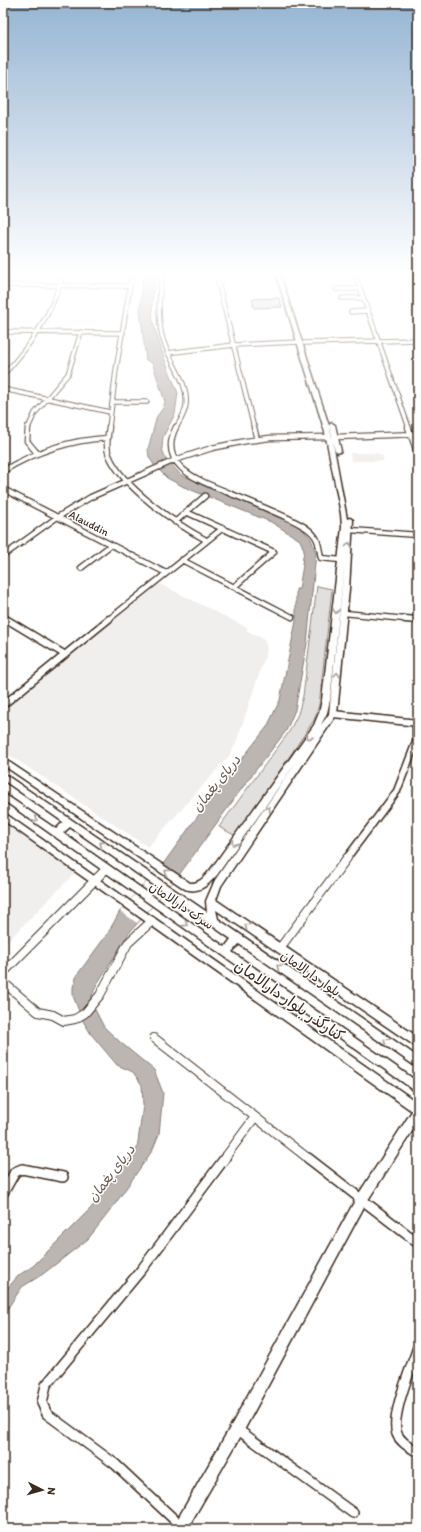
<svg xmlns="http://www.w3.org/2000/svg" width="421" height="1532" viewBox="0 0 421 1532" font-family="Itim,'Playpen Sans Arabic',sans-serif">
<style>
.built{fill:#f1efee}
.green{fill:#e2e0de;stroke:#8e857e}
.water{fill:#bcb6b3;stroke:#887e77}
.pier{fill:#fff}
.building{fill:#cfcac7;stroke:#3b2a1e}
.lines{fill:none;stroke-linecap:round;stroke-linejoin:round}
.street-far4-casing{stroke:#3b2a1e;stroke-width:5.5}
.street-far3-casing{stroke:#3b2a1e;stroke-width:7}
.street-far2-casing{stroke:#3b2a1e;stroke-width:9}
.street-far1-casing{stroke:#3b2a1e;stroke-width:10}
.street-casing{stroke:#3b2a1e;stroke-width:12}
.secondary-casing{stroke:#3b2a1e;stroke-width:3}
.street-far4{stroke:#fff;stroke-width:3.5}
.street-far3{stroke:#fff;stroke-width:4.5}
.street-far2{stroke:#fff;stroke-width:6}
.street-far1{stroke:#fff;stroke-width:8}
.street{stroke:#fff;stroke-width:9}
.secondary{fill:#fff;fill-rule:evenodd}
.oneway{stroke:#a79f9a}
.labels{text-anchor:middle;stroke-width:3;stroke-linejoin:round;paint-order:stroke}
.far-street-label{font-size:11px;fill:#3b2a1e;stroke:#fff}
.street-label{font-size:13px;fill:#3b2a1e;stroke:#fff}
.water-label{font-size:14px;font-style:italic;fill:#685b52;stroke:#fff}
.near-street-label{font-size:16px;fill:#3b2a1e;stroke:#fff}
</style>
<rect width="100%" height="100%" fill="#fff"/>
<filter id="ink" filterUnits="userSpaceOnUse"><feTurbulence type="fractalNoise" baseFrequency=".025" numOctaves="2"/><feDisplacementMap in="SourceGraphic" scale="8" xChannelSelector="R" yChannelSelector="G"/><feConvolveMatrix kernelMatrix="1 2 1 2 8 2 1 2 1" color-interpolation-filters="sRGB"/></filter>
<g filter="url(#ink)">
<path class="built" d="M 350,453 L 378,453 L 379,455 L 382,455 L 384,461 L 351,461 Z
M 158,583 L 248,628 L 246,630 L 265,640 L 267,650 L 236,743 L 229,756 L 148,847 L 3,751 L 3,709 Z
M 3,818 L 77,871 L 3,946 Z"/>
<path class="green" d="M 317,586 L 332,589 L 319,705 L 314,720 L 236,836 L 219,827 L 289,732 L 298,714 L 303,696 Z"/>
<path class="water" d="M 143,274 L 156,274 L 152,302 L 153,322 L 163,355 L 178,393 L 175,414 L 163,437 L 162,448 L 165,458 L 181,475 L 273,512 L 292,522 L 304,531 L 311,539 L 316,553 L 307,643 L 295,710 L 286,731 L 248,780 L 179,875 L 129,933 L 97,984 L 90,1000 L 104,1027 L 120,1042 L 154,1070 L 163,1093 L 159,1134 L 152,1151 L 113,1207 L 88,1239 L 43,1274 L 22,1287 L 3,1315 L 3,1293 L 19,1275 L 33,1266 L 91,1208 L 137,1149 L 143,1105 L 142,1085 L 133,1072 L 117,1065 L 91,1034 L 83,1021 L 73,996 L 73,987 L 77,975 L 108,933 L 120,911 L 163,864 L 208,802 L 267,727 L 280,700 L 296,621 L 296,589 L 299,589 L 303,565 L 302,564 L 304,550 L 300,540 L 271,522 L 184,487 L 167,478 L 154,465 L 149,457 L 148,449 L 157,416 L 163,408 L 165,402 L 154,368 L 152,363 L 146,360 L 140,310 Z"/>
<path class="pier" d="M 163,864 L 179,875 L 137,923 L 120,911 Z"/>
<path class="building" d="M 279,298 L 282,307 L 254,308 L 252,299 Z"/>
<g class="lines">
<g class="street-far4-casing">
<path id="street-far4" d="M 162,274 C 159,294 157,315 162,336 C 167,359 189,381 186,405 C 185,414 180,421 176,428
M 216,274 L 254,428
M 355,274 L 409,428
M 3,285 L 130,286
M 336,289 L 359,289
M 3,292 L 10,274
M 342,298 L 363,298
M 351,312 L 367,311
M 3,332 L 123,333
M 304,343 L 418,340
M 167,353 L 234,345 L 299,342
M 3,375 C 31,345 52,314 63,274
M 3,389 L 110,412
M 112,402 L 147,402
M 28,428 L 35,413 L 68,374 L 81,332
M 109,428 L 116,370 L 132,274"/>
</g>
<g class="street-far3-casing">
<path id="street-far3" d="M 28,427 L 27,441 L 37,453
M 109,427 C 108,436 105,446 109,455 C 122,487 176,524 206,540
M 176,427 C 155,469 205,482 234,495 C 252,502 270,510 288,518 C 298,523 312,529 317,540 C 319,545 320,553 321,558 L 341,560
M 254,427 L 257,440
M 408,427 L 418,455
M 335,437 L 418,434
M 3,471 C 36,451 69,440 108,438
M 3,489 L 166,573
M 186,512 L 274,552 L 234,587
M 175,522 L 205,496
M 350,530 L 418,535
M 3,556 L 56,518 L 91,497 L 175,460 L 212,448 L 246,441 L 270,438 L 329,437
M 182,560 L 292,617
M 81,568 L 111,545
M 344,613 L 415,620
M 3,617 L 8,620
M 108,620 L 223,528"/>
</g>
<g class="street-far2-casing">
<path id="street-far2" d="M 6,619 L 64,654
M 405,619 L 418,620
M 3,705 L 109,619
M 333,714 L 418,723
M 346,859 L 397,791 L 416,742 L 416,723"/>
</g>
<g class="street-far1-casing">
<path id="street-far1" d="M 280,948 L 347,858
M 3,973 L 106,869
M 3,982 L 38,1012 L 53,1015 L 64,1021 L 75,1019 L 85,1013 L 100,995 L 128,943 L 152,921
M 154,1038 L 309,1159
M 224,1159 L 255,1117"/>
</g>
<g class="street-casing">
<path id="street" d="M 308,1158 L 418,1243
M 3,1193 L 15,1172 L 22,1169 L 63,1177
M 418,1347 C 412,1366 390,1416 397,1434 C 401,1443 410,1447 418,1452
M 237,1429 L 353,1513
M 180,1525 L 115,1464 L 47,1414 L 42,1403 L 46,1385 L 142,1269 L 225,1158"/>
</g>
<g class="secondary-casing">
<path id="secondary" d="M 276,274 L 280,274 L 331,432 L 347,519 L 350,518 L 353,520 L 349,589 L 337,714 L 221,886 L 216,900 L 418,1037 L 418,1048 L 216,910 L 218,919 L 418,1057 L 418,1068 L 239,944 L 232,952 L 418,1082 L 418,1093 L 3,800 L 3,793 L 56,829 L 63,822 L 3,780 L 3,773 L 207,912 L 206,901 L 215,880 L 297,761 L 217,875 C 208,885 199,894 185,889 L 3,765 L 3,758 L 190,883 C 200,884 205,876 211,869 L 314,725 L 319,713 L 322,700 L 342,527 L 341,514 L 325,432 ZM 345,558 L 329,714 L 321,725 L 327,713 L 330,700 ZM 70,827 L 211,925 L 231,939 L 225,947 L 63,833 Z
M 332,423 L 335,425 L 341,451 L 338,453 L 335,451 L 329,425 Z
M 3,812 L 418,1103 L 418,1122 L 366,1203 L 242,1434 L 187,1529 L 172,1529 L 232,1424 L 358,1195 L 412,1111 L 3,820 Z"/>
</g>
<use href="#street-far4" class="street-far4"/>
<use href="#street-far3" class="street-far3"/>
<use href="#street-far2" class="street-far2"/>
<use href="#street-far1" class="street-far1"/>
<use href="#street" class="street"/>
<use href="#secondary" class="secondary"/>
</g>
<defs><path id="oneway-chevron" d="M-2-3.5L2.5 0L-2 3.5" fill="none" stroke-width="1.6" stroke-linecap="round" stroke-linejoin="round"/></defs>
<g class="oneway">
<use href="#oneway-chevron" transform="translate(349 545) rotate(-86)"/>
<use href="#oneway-chevron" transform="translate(336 611) rotate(96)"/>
<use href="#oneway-chevron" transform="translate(337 675) rotate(-84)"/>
<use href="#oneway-chevron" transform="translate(309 737) rotate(125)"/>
<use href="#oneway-chevron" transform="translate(268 809) rotate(-56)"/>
<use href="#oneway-chevron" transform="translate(35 819) rotate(35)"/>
<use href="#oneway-chevron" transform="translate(234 843) rotate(125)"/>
<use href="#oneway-chevron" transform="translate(102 844) rotate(-145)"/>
<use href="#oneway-chevron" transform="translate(167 872) rotate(-146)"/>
<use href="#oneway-chevron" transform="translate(185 924) rotate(34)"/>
<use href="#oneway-chevron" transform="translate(247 926) rotate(-146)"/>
<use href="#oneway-chevron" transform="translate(279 967) rotate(-145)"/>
<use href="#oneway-chevron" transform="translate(386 1041) rotate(-145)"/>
</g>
</g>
<linearGradient id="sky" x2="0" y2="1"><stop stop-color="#96b5d3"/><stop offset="0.56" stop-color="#fff"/><stop offset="1" stop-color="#fff" stop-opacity="0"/></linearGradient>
<rect width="421" height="489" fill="url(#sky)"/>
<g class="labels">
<g class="far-street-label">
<text transform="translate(89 523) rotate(27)" y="4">Alauddin</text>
</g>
<g class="street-label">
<text transform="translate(182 905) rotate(34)" y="5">سرک دارالامان</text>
<text transform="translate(311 973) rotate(35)" y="5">بلوار دارالامان</text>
</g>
<g class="water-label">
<text transform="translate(216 783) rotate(-51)" y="5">دریای پغمان</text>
<text transform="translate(111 1173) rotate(-52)" y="5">دریای پغمان</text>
</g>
<g class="near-street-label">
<text transform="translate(290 1000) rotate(35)" y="6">کنارگذر بلوار دارالامان</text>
</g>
</g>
<rect width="421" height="1532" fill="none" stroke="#fff" stroke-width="16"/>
<rect x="8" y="8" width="405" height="1516" fill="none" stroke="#3b2a1e" stroke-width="1.5" filter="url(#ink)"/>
<g transform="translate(42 1490) rotate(96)" stroke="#ffffff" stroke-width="3" paint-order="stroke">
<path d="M0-3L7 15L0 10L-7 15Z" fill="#3b2a1e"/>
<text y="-6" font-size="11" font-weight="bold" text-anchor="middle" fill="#3b2a1e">N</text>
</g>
</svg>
